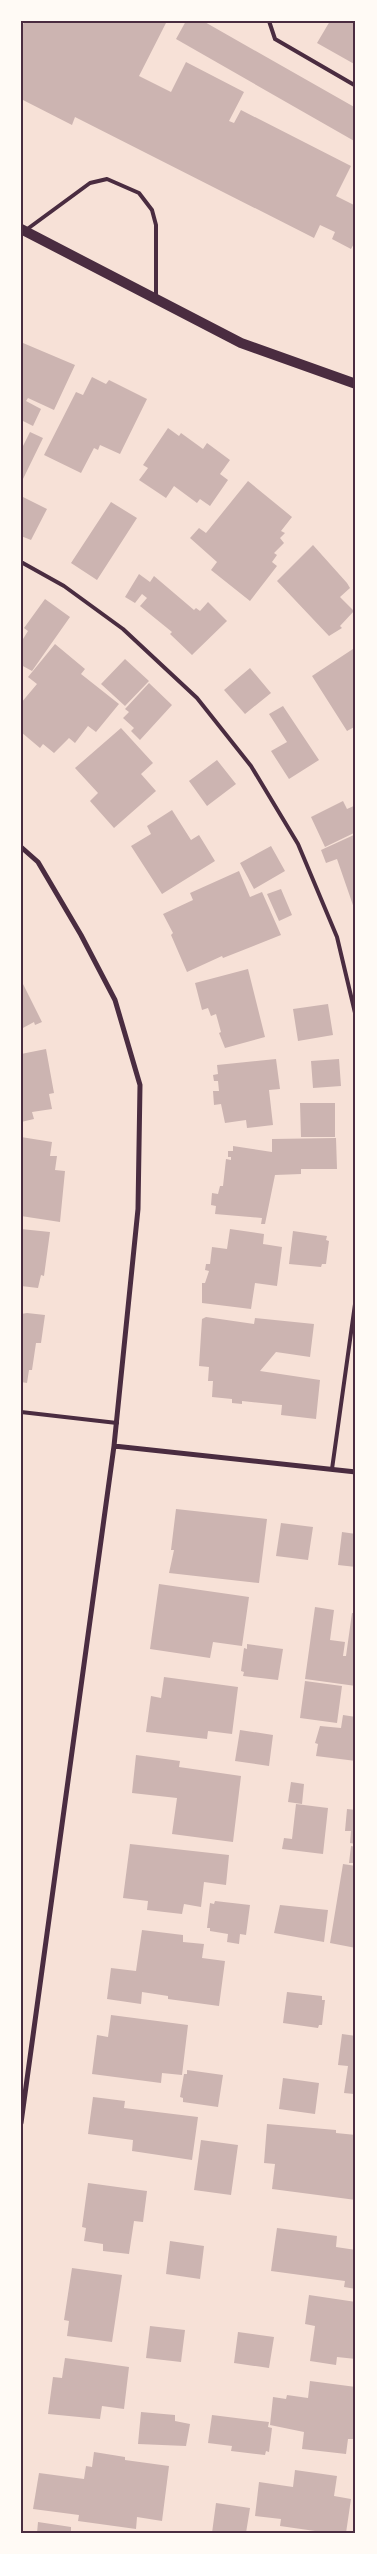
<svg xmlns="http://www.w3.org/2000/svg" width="377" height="2554" viewBox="0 0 377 2554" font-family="'Space Grotesk',sans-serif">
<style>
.building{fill:#ccb4b1}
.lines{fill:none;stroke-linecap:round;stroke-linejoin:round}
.service{stroke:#4a2c40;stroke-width:4}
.minor{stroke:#4a2c40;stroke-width:5}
.secondary{stroke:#4a2c40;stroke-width:10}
.neatline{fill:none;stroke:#4a2c40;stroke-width:2}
</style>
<rect width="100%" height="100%" fill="#f7e1d7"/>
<path class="building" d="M 25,21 L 167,21 L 139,76 L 171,92 L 186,62 L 244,92 L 229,121 L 234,123 L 241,110 L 351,166 L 336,196 L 356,206 L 356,240 L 351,249 L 332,239 L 335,232 L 320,225 L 314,238 L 75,117 L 72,125 L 21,99 L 21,28 Z
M 186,21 L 203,21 L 356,108 L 356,142 L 176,39 Z
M 330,21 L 356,21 L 356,65 L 317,43 Z
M 23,343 L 75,365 L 54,410 L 28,398 L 26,401 L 41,409 L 33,426 L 21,420 L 21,347 Z
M 92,377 L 106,384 L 109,380 L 147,399 L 120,454 L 100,445 L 98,450 L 94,448 L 81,473 L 44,455 L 76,392 L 83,395 Z
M 168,428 L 179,436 L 181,433 L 203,449 L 207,443 L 230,460 L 220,474 L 228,480 L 210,506 L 200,499 L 197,503 L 174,486 L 166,498 L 139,480 L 148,468 L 143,465 Z
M 30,432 L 43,438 L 23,479 L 21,450 Z
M 248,481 L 292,517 L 281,531 L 285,533 L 280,538 L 284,543 L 274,553 L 277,555 L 272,562 L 277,566 L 250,601 L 211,570 L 217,562 L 190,538 L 199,528 L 206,533 Z
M 21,496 L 47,509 L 31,540 L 21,536 Z
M 111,502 L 137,518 L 97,580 L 71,563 Z
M 313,545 L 347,583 L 350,588 L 340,597 L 354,611 L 340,626 L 342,628 L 329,636 L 277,581 Z
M 139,574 L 150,582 L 154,576 L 194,610 L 196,608 L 200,611 L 208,602 L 227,621 L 192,655 L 170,634 L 172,632 L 140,606 L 147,598 L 142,594 L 135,603 L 125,597 Z
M 45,599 L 70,617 L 32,671 L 21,665 L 21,638 L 23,639 L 28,631 L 24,628 Z
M 55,644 L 85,669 L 81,674 L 119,704 L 96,732 L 88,726 L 75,743 L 69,738 L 54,753 L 43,744 L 40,748 L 21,732 L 21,703 L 37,684 L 28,677 Z
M 356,647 L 356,726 L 347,731 L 312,676 Z
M 125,659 L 149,681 L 125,706 L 101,684 Z
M 250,668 L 271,693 L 245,714 L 224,690 Z
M 149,683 L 172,705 L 140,740 L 131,731 L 134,728 L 123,718 L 129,712 L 125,709 Z
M 283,706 L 319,760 L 289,779 L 271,751 L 287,742 L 269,714 Z
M 121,728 L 153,763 L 141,774 L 156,791 L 114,828 L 90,801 L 98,793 L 75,768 Z
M 217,760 L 236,784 L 207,806 L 189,781 Z
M 343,801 L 347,809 L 356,805 L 356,832 L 325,847 L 311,817 Z
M 172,810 L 191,840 L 199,835 L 215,861 L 162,894 L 131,846 L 151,834 L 147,826 Z
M 356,834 L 356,911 L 355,911 L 337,859 L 326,863 L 321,850 Z
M 271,846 L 285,871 L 254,889 L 240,863 Z
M 239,871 L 250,897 L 262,892 L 281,935 L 223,958 L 222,956 L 187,972 L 171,935 L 173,933 L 163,914 L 193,900 L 190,893 Z
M 281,889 L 292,915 L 279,921 L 267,894 Z
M 248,969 L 265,1037 L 225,1048 L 219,1033 L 221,1032 L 216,1014 L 211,1016 L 208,1008 L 202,1010 L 195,983 Z
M 21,980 L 42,1022 L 35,1025 L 34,1022 L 21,1029 Z
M 328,1004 L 333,1035 L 298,1041 L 293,1009 Z
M 46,1049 L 54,1093 L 49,1094 L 52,1109 L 32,1112 L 34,1119 L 21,1122 L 21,1054 Z
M 276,1059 L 280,1089 L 269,1090 L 273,1125 L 247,1128 L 246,1120 L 225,1123 L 221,1104 L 214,1105 L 213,1091 L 219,1091 L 218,1081 L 214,1081 L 213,1075 L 218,1074 L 217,1065 Z
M 339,1059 L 341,1086 L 313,1088 L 311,1061 Z
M 300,1103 L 335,1103 L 335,1137 L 301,1137 Z
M 21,1137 L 52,1142 L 50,1156 L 57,1156 L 55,1170 L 65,1171 L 60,1222 L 21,1216 Z
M 336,1138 L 337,1169 L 301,1169 L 301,1174 L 275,1175 L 265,1224 L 261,1224 L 262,1218 L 215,1214 L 216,1206 L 211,1205 L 212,1193 L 218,1194 L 220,1186 L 223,1186 L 226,1159 L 231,1160 L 231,1157 L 228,1157 L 228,1151 L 233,1151 L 233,1146 L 272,1152 L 272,1139 Z
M 21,1229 L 50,1232 L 44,1276 L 41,1275 L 38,1288 L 21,1286 Z
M 230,1229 L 264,1234 L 263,1244 L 282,1247 L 277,1286 L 255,1283 L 251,1309 L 202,1303 L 202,1283 L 205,1283 L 209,1271 L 205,1270 L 206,1264 L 210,1264 L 212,1247 L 227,1249 Z
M 293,1231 L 327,1236 L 326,1240 L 329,1241 L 326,1264 L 322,1264 L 321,1267 L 289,1264 Z
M 27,1313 L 45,1315 L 41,1343 L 36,1343 L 32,1370 L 29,1370 L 27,1383 L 21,1382 L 21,1314 Z
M 206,1317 L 254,1324 L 255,1318 L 314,1324 L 310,1357 L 276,1352 L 260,1371 L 320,1380 L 316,1419 L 281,1415 L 282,1405 L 242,1401 L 242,1404 L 232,1403 L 232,1399 L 212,1397 L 213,1381 L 208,1381 L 209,1367 L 199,1366 L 202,1319 Z
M 176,1509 L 267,1519 L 259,1583 L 169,1573 L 174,1550 L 171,1550 Z
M 281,1523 L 313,1527 L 308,1560 L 276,1556 Z
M 342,1532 L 356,1534 L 356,1567 L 338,1565 Z
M 159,1584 L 249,1597 L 242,1646 L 213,1642 L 210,1658 L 150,1649 Z
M 315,1607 L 334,1610 L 330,1640 L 345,1642 L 343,1656 L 346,1656 L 352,1613 L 356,1613 L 356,1686 L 305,1679 Z
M 247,1644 L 283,1649 L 278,1680 L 243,1676 L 244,1672 L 241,1671 L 244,1648 L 247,1649 Z
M 164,1677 L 238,1687 L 232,1734 L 208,1731 L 207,1739 L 146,1732 L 151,1696 L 161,1698 Z
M 305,1681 L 342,1686 L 337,1723 L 300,1718 Z
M 343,1715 L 356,1717 L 356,1761 L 316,1756 L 318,1744 L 315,1743 L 320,1726 L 341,1728 Z
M 240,1730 L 273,1735 L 269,1766 L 235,1761 Z
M 136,1755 L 180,1761 L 179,1767 L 241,1776 L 233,1842 L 172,1834 L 177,1798 L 132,1793 Z
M 291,1782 L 304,1784 L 302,1804 L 288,1802 Z
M 296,1804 L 328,1808 L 323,1854 L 282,1849 L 284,1838 L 292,1839 Z
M 347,1809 L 356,1810 L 356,1844 L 350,1843 L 351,1831 L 345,1831 Z
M 130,1844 L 229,1855 L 226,1885 L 204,1882 L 201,1907 L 184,1904 L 182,1914 L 147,1910 L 148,1901 L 123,1898 Z
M 351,1846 L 356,1847 L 356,1863 L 349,1863 Z
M 343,1864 L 356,1866 L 356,1948 L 330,1943 Z
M 215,1901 L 250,1905 L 246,1935 L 240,1934 L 239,1944 L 227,1942 L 228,1934 L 210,1931 L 210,1928 L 207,1928 L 210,1903 L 214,1904 Z
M 280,1905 L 328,1910 L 324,1942 L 274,1933 Z
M 142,1930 L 183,1935 L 183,1942 L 204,1944 L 202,1958 L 225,1961 L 219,2006 L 168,1999 L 168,1996 L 142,1992 L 141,2004 L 107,1999 L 111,1968 L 136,1971 Z
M 287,1992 L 322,1996 L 322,2000 L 325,2000 L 322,2025 L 319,2025 L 318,2028 L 283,2023 Z
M 111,2015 L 188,2025 L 182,2075 L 162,2073 L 161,2083 L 92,2074 L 97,2035 L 108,2037 Z
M 342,2034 L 356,2036 L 356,2105 L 353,2105 L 354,2094 L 344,2093 L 348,2066 L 338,2065 Z
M 187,2070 L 223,2075 L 218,2107 L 183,2102 L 183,2098 L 180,2097 L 184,2074 L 187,2074 Z
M 283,2078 L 319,2083 L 315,2114 L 279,2109 Z
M 93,2097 L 125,2101 L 124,2108 L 198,2117 L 192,2160 L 132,2151 L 133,2140 L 88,2134 Z
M 267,2124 L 336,2130 L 336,2133 L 356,2135 L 356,2200 L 272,2189 L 275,2164 L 264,2163 Z
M 201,2140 L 238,2145 L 231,2195 L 194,2190 Z
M 88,2183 L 147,2191 L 143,2222 L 134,2221 L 129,2254 L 103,2251 L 103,2244 L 84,2241 L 86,2228 L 82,2227 Z
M 277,2228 L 337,2236 L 336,2247 L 356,2250 L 356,2289 L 344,2287 L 345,2281 L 271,2271 Z
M 170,2241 L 204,2246 L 200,2279 L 166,2274 Z
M 72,2268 L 122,2275 L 112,2342 L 67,2336 L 69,2321 L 64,2320 Z
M 309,2295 L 356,2302 L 356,2359 L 337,2357 L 336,2365 L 310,2361 L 315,2326 L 305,2324 Z
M 150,2326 L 185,2330 L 181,2362 L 146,2358 Z
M 238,2332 L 274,2337 L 269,2368 L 234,2363 Z
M 65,2358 L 129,2367 L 124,2409 L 102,2406 L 100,2419 L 48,2414 L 53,2377 L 62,2378 Z
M 310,2381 L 356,2387 L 355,2439 L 348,2439 L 346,2454 L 302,2449 L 304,2432 L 270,2425 L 273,2397 L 286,2399 L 287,2395 L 308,2398 Z
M 141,2412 L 175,2415 L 175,2421 L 190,2424 L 186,2446 L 138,2444 Z
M 212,2415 L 269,2422 L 268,2427 L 272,2428 L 269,2452 L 266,2451 L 265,2455 L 231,2451 L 232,2446 L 208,2443 Z
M 94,2452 L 125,2457 L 125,2460 L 169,2466 L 162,2521 L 137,2517 L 136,2529 L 78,2521 L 79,2515 L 33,2509 L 39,2473 L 84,2479 L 86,2466 L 92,2467 Z
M 295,2470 L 337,2476 L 334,2496 L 351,2499 L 346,2533 L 329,2533 L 280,2526 L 281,2519 L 255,2516 L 259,2482 L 293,2487 Z
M 216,2503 L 250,2508 L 246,2533 L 212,2533 Z
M 38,2522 L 71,2527 L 71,2533 L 37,2533 Z"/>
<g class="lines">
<path class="service" d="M 269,21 L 275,39 L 356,86
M 26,230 L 90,183 L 107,179 L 139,193 L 152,210 L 156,225 L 156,297
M 21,562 L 64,586 L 123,629 L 197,698 L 251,766 L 298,844 L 337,937 L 356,1017
M 21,1412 L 117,1423
M 332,1469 L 356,1297"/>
<path class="minor" d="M 21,847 L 38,862 L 81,935 L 115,1000 L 140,1085 L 138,1209 L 114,1446 L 21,2123
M 114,1446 L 356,1472"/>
<path class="secondary" d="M 21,229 L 241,343 L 356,384"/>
</g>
<rect width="377" height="2554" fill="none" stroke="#fffaf5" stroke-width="45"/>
<rect x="22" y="22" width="332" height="2510" class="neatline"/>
</svg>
